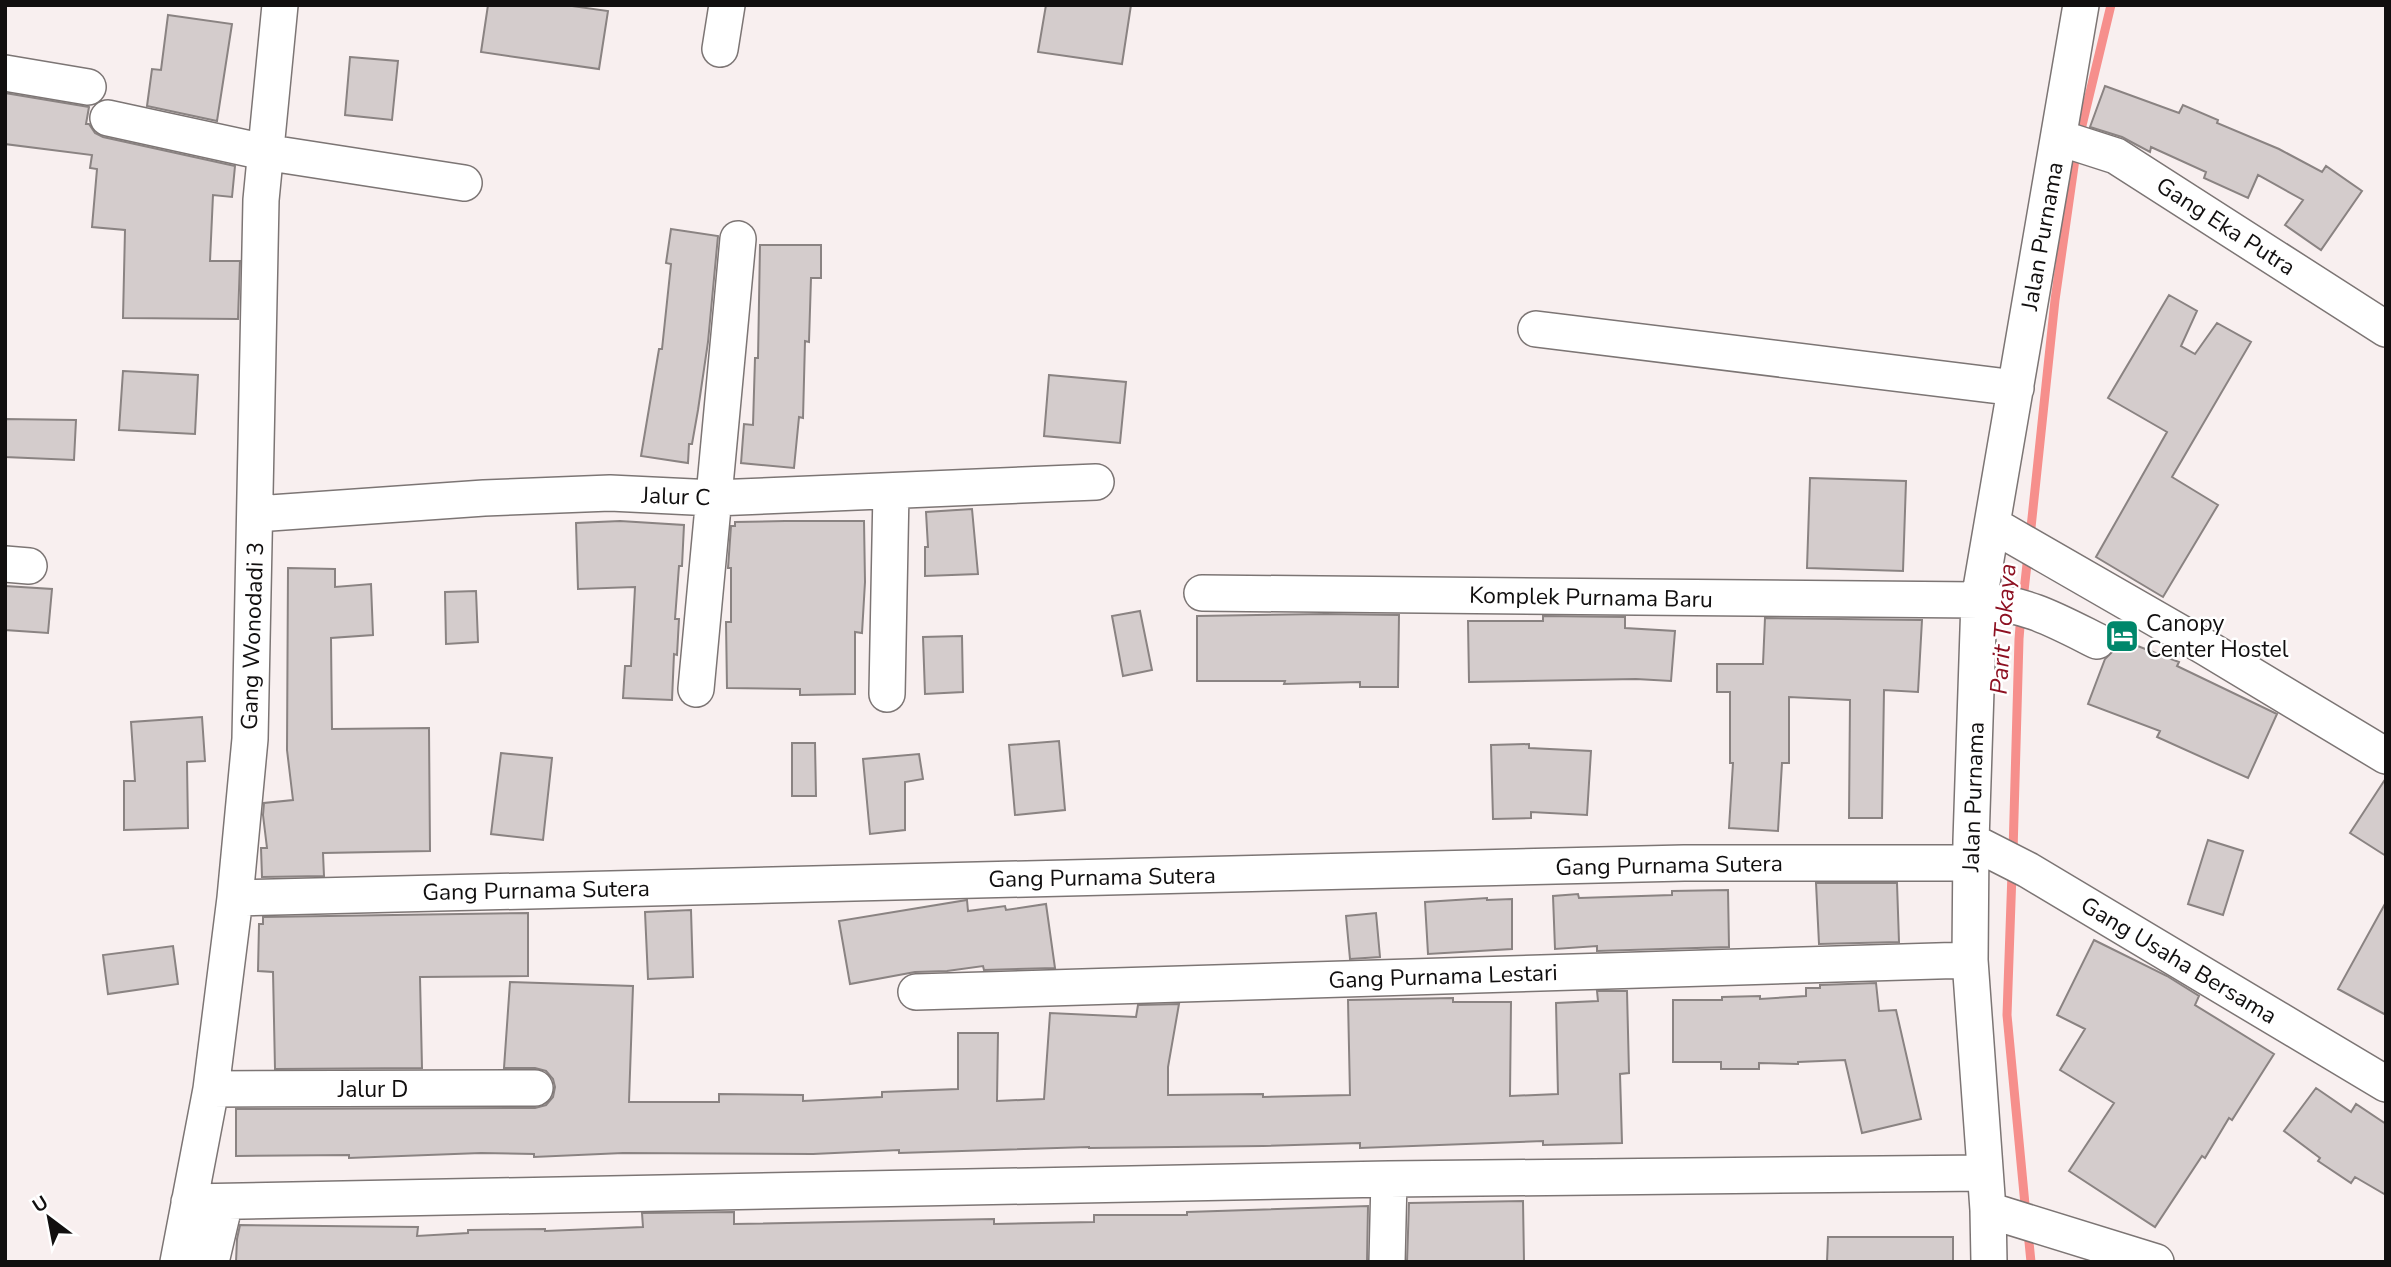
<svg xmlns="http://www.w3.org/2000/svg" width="2391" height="1267" viewBox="0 0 2391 1267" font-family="'Nunito Sans',sans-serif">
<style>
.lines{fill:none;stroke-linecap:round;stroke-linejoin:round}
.stream{stroke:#f68f8c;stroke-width:9}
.building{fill:#d4cccc;stroke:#8a8382;stroke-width:2}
.minor-casing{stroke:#7c7574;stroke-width:38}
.minor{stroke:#fff;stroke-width:35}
.labels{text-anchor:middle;stroke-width:5;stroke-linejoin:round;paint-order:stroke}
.street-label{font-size:23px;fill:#110f0f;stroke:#fff}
.poi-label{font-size:23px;fill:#110f0f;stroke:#fff;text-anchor:start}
.water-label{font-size:24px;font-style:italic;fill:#8d1021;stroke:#fff}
</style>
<rect width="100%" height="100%" fill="#f8efef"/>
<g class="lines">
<path class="stream" d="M 2079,138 L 2111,5
M 2030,537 L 2055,300 L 2076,152
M 2023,600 L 2028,555
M 2013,852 L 2019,639 L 2021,614
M 2012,873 L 2007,1015 L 2026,1215
M 2028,1232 L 2031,1262"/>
</g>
<path class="building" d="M 488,5 L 565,5 L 608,11 L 599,69 L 481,52 Z
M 1046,5 L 1131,5 L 1122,64 L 1038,52 Z
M 168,15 L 232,24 L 217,121 L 147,106 L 152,69 L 161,70 Z
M 350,57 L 398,61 L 392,120 L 345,115 Z
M 2105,86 L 2179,113 L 2183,105 L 2218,120 L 2217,123 L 2279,149 L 2322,172 L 2326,166 L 2362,191 L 2321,250 L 2285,225 L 2303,200 L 2258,175 L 2248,198 L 2204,178 L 2206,172 L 2151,147 L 2150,152 L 2122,137 L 2090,127 Z
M 5,93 L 89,107 L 86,124 L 89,124 L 95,133 L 103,137 L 235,166 L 232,197 L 213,195 L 210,261 L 240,261 L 238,319 L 123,318 L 125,230 L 92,227 L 97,169 L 90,168 L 92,155 L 5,144 Z
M 671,229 L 718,236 L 708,342 L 698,410 L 692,444 L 689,444 L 688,463 L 641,456 L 659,349 L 662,349 L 671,264 L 666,263 Z
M 760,245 L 821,245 L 821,278 L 811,278 L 809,342 L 805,341 L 803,418 L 799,417 L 794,468 L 741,463 L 744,424 L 753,425 L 755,358 L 758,358 Z
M 2169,295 L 2197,311 L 2181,346 L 2195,354 L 2217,323 L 2251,342 L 2172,477 L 2218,505 L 2163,597 L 2096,557 L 2167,432 L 2108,398 Z
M 123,371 L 198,375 L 195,434 L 119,430 Z
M 1049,375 L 1126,382 L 1120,443 L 1044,436 Z
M 5,419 L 76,420 L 74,460 L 5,457 Z
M 1810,478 L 1906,481 L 1903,571 L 1807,568 Z
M 972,509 L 978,574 L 925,576 L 925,547 L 928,547 L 926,512 Z
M 620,521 L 684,525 L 682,566 L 679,566 L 675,619 L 679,619 L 677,655 L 674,654 L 672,700 L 623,698 L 625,666 L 631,666 L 635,587 L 578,589 L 576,523 Z
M 785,521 L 864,521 L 865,582 L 862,633 L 855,632 L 855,694 L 800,695 L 800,689 L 727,688 L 726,622 L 731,622 L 731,568 L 728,568 L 731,526 L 735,526 L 735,522 Z
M 288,568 L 335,569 L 335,587 L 371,584 L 373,635 L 331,638 L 332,729 L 429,728 L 430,851 L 323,853 L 324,876 L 262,877 L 261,848 L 267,848 L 263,815 L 264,803 L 293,800 L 287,750 Z
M 5,586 L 52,589 L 48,633 L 5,630 Z
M 476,591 L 478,642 L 446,644 L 445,592 Z
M 1140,611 L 1152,670 L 1123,676 L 1112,616 Z
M 1326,614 L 1399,615 L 1398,687 L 1360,687 L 1360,682 L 1284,684 L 1285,681 L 1197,681 L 1197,616 Z
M 1543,616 L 1625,617 L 1625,628 L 1675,631 L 1671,681 L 1636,679 L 1469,682 L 1468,621 L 1543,621 Z
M 1765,618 L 1922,620 L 1918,692 L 1884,690 L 1882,818 L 1849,818 L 1850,700 L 1789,697 L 1789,763 L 1782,763 L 1778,831 L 1729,828 L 1733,763 L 1730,763 L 1730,692 L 1717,692 L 1717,664 L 1763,664 Z
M 962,636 L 963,692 L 925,694 L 923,637 Z
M 2117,638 L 2179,662 L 2177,666 L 2277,714 L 2248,778 L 2157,737 L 2160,731 L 2088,704 L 2105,659 L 2115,649 Z
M 202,717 L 205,761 L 187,762 L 188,828 L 124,830 L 124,781 L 135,781 L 131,722 Z
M 1059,741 L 1065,810 L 1015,815 L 1009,745 Z
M 792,743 L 815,743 L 816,796 L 792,796 Z
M 1529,744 L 1529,748 L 1591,751 L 1587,815 L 1531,812 L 1531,818 L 1493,819 L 1491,745 Z
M 501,753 L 552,758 L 543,840 L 491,834 Z
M 919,754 L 923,779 L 905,782 L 905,830 L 870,834 L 863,759 Z
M 2386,778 L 2386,856 L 2350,833 Z
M 2208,840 L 2243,851 L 2223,915 L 2188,904 Z
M 1816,883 L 1897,883 L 1899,942 L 1819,944 Z
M 1728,890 L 1729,947 L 1597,951 L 1597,946 L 1555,949 L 1553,896 L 1578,894 L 1579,898 L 1672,895 L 1672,891 Z
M 1487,898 L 1487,900 L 1512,899 L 1512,949 L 1428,954 L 1425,902 Z
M 967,900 L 968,911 L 1005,906 L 1006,910 L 1046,904 L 1055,968 L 984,970 L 983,966 L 947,971 L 915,972 L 850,984 L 839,921 Z
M 2386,902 L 2386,1015 L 2338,989 Z
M 691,910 L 693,977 L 648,979 L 645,912 Z
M 528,913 L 528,976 L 420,977 L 422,1068 L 275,1069 L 273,972 L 258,971 L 259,924 L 263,924 L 263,917 Z
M 1376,913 L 1380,957 L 1350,959 L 1346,916 Z
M 2094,940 L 2167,976 L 2199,996 L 2195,1005 L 2274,1054 L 2232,1120 L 2229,1118 L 2205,1158 L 2202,1156 L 2155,1227 L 2069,1171 L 2114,1103 L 2060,1070 L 2085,1029 L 2057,1015 Z
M 173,946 L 178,984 L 108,994 L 103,955 Z
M 510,982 L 633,986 L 629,1102 L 719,1102 L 719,1094 L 803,1095 L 803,1101 L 882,1097 L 882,1092 L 958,1089 L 958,1033 L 998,1033 L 997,1101 L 1044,1099 L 1050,1013 L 1136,1017 L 1138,1005 L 1179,1004 L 1168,1067 L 1168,1095 L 1263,1094 L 1263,1097 L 1350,1095 L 1348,1000 L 1453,998 L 1453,1002 L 1511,1002 L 1510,1096 L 1558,1094 L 1556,1003 L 1598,1001 L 1597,991 L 1627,991 L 1629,1073 L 1620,1074 L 1622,1143 L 1543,1145 L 1543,1141 L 1360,1148 L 1360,1143 L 1263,1146 L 1089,1148 L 1089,1147 L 899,1153 L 899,1150 L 813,1154 L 623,1153 L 534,1157 L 534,1154 L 481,1153 L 349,1158 L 349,1155 L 236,1156 L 236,1109 L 535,1108 L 546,1105 L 553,1097 L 555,1087 L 553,1079 L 546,1071 L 535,1068 L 504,1068 Z
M 1876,983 L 1879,1011 L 1896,1010 L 1921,1119 L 1862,1133 L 1845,1060 L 1798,1062 L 1798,1064 L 1759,1063 L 1759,1069 L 1721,1069 L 1721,1062 L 1673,1062 L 1673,1000 L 1722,1000 L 1722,997 L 1760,996 L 1760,999 L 1806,996 L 1806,988 L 1820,988 L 1820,985 Z
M 2316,1088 L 2351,1112 L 2356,1104 L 2386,1124 L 2386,1195 L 2355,1177 L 2351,1183 L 2318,1161 L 2320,1158 L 2284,1131 Z
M 1523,1201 L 1524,1262 L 1407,1262 L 1409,1203 Z
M 1368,1206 L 1367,1262 L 236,1262 L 237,1239 L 240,1225 L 418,1227 L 417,1236 L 468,1233 L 468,1230 L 545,1229 L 545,1231 L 643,1227 L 642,1213 L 734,1212 L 734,1224 L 994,1219 L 994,1224 L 1094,1222 L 1094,1215 L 1187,1215 L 1187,1212 Z
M 1828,1237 L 1953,1237 L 1953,1262 L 1827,1262 Z"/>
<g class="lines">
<g class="minor-casing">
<path id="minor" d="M 720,49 L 727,5
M 5,73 L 88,87
M 108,118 L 264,152 L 464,183
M 2060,138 L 2116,156 L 2386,329
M 1536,329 L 2016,388
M 256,514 L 484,498 L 610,493 L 714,498 L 1096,482
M 1993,525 L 2205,647 L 2386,756
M 5,564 L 29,566
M 1202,593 L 1979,600 C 2029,605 2053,619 2097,641
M 696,689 L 738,239
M 887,694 L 891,491
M 1971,841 L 2028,870 L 2386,1084
M 235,898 L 1684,863 L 1970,863
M 916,992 L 1970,960
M 211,1089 L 535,1088
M 189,1202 L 1389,1179 L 1985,1173
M 1988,1210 L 2156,1262
M 178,1262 L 211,1089 L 235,898 L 250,739 L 261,200 L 280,5
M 211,1262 L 225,1202
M 1387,1262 L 1389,1179
M 1989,1262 L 1988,1210 L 1970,960 L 1971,841 L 1979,600 L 2081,5"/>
</g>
<use href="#minor" class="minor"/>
</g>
<defs>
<g id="hotel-square" transform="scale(1.75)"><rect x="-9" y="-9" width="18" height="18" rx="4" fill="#00876b" stroke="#fff"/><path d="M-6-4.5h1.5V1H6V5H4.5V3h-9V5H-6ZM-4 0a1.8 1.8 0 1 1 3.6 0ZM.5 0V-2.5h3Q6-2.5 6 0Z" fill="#fff"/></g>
</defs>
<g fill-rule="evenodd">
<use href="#hotel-square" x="2122" y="636"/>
</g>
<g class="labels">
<g class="street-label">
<text transform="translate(2226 226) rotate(33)" y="8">Gang Eka Putra</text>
<text transform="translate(2042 236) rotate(-80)" y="8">Jalan Purnama</text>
<text transform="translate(676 496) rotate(2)" y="8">Jalur C</text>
<text transform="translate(1591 597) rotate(1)" y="8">Komplek Purnama Baru</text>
<text transform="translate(252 636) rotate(-88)" y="8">Gang Wonodadi 3</text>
<text transform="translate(1973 797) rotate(-88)" y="8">Jalan Purnama</text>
<text transform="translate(1669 865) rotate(-1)" y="8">Gang Purnama Sutera</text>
<text transform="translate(1102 877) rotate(-1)" y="8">Gang Purnama Sutera</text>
<text transform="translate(536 890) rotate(-1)" y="8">Gang Purnama Sutera</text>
<text transform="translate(2179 960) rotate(31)" y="8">Gang Usaha Bersama</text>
<text transform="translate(1443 976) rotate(-2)" y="8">Gang Purnama Lestari</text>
<text x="373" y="1097">Jalur D</text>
</g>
<g class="poi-label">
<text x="2146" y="631">Canopy<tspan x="2146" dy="26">Center Hostel</tspan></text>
</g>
<g class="water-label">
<text transform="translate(2003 629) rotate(-86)" y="8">Parit Tokaya</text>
</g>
</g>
<rect width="2391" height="1267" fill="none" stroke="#110f0f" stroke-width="14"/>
<g transform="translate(49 1218) rotate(328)" stroke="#ffffff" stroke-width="5" paint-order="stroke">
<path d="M0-5L12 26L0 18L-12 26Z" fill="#110f0f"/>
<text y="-10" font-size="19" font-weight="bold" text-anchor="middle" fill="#110f0f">U</text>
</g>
</svg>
